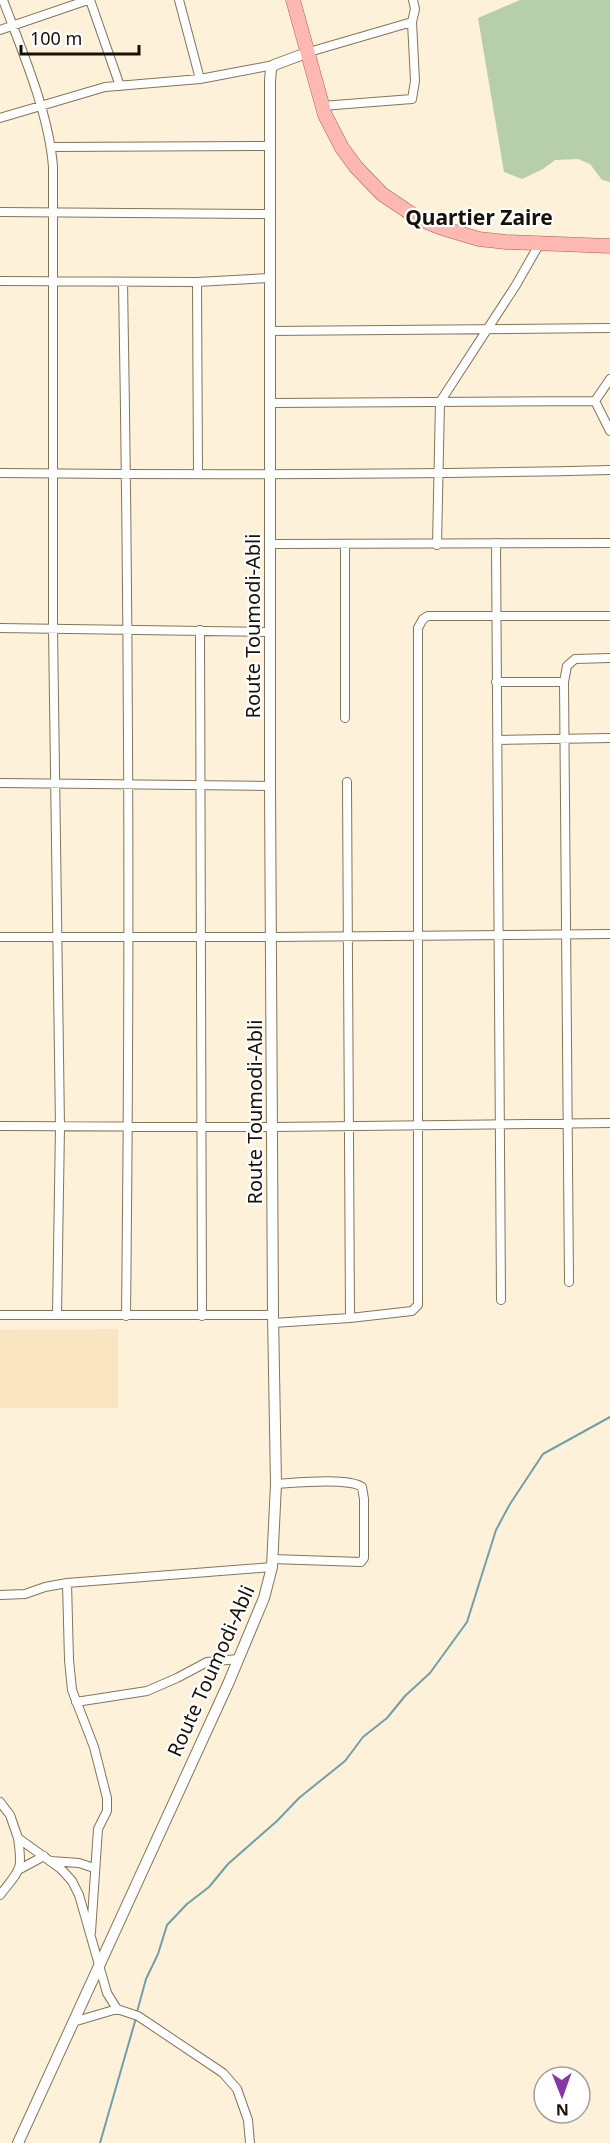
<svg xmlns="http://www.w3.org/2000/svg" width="610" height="2143" viewBox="0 0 610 2143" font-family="'Noto Sans',sans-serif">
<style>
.built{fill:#f9e5c0}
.forest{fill:#b6cea9}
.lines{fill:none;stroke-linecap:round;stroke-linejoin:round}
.stream{stroke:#6ea0ac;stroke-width:2}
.minor-casing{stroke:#83755a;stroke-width:10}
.tertiary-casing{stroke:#83755a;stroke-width:12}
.primary-casing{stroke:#ac5e54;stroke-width:15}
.minor{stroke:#fff;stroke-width:8}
.tertiary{stroke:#fff;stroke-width:10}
.primary{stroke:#fdb8b1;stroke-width:14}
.labels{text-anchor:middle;stroke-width:4.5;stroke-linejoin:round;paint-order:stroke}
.street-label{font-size:20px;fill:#171107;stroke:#fff}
.neighbourhood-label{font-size:21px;font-weight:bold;fill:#171107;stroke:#fff}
</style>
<rect width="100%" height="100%" fill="#fef1da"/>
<path class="built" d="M 118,1329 L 118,1408 L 0,1408 L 0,1330 Z"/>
<path class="forest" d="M 520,0 L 610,0 L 610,182 L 602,180 L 590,164 L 578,159 L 555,160 L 543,169 L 522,179 L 504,172 L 478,18 Z"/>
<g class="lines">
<path class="stream" d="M 137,2012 L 146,1979 L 158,1954 L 167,1925 L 187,1904 L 209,1887 L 228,1864 L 277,1821 L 299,1798 L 345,1761 L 363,1737 L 387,1718 L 405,1696 L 430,1673 L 467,1622 L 496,1530 L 510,1504 L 543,1454 L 610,1417
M 100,2143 L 136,2018"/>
<g class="minor-casing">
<path id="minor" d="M 3,0 C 22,51 49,113 53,167 L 53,628 L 60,1127 L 57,1315
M 90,0 L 120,86
M 179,0 L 200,79
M 0,30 L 88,0
M 309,52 L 412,22
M 322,106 L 412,99 L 415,81 L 412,22 L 415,9 L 413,0
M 0,118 L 105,87 L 200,79 L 274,65
M 52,147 L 269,146
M 0,212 L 268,214
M 0,281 L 197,282 L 269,278
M 123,282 C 129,626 130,971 126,1316
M 197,282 L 198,473
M 269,331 L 610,328
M 595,401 L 610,431
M 595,401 L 610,379
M 271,403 L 595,401
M 0,473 C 203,475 407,475 610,470
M 496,543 L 501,1300
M 271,544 L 610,543
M 437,545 L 440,402 L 516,285 L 540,243
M 0,628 L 270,632
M 200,630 L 202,1316
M 496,682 L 564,682
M 345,718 L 345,545
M 497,740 L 610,738
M 347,782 L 350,1318
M 0,783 L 270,786
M 0,937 L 272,937 L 610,934
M 0,1126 L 273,1127 L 610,1123
M 569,1282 L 564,682 L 567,666 L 575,659 L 610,658
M 0,1315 L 273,1315
M 273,1323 L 350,1318 L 412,1311 L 418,1305 L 418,628 L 423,619 L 428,616 L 610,616
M 272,1559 L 361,1562 L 364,1558 L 364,1499 L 362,1487 C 348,1477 294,1483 276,1484
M 67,1583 L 69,1660 L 72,1690 L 94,1747 L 107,1798 L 107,1811 L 98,1829 L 91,1932
M 0,1595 L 25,1594 L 45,1587 L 67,1583 L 272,1567
M 76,1702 L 147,1691 L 177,1678 L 207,1662 L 238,1659
M 0,1802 L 10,1815 L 18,1838 L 61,1869 L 72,1881 L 79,1895 L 107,1993 L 117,2009 L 138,2016 L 223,2073 L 237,2089 L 248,2120 L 250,2143
M 51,1861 L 79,1863 L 94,1868
M 20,1869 L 44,1856
M 0,1895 C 20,1869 23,1872 18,1838
M 73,2022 L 117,2009"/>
</g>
<g class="tertiary-casing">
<path id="tertiary" d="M 18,2143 L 228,1684 L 264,1598 L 272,1567 L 276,1484 L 273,1315 L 270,786 L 270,81 L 271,69 L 274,65 L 309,52"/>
</g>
<g class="primary-casing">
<path id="primary" d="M 293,0 L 325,115 L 342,148 L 356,167 L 382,194 L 419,219 L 442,228 L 479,239 L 506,242 L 610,246"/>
</g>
<use href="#minor" class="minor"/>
<use href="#tertiary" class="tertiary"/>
<use href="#primary" class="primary"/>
</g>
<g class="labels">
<g class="street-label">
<text transform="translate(253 626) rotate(-90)" y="7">Route Toumodi-Abli</text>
<text transform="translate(255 1112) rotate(-90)" y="7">Route Toumodi-Abli</text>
<text transform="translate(211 1671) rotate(-66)" y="7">Route Toumodi-Abli</text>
</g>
<g class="neighbourhood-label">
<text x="479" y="225">Quartier Zaire</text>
</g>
</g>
<g transform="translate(562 2095) rotate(179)"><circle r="28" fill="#ffffff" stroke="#a2a09c" stroke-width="1.5"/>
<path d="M0-4.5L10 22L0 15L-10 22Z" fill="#8636a6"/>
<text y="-9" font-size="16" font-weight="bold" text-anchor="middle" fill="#171107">N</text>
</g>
<path d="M21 45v9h118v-9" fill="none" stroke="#171107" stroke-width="3"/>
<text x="30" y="45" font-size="18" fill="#171107" stroke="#ffffff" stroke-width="4.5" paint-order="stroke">100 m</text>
</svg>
